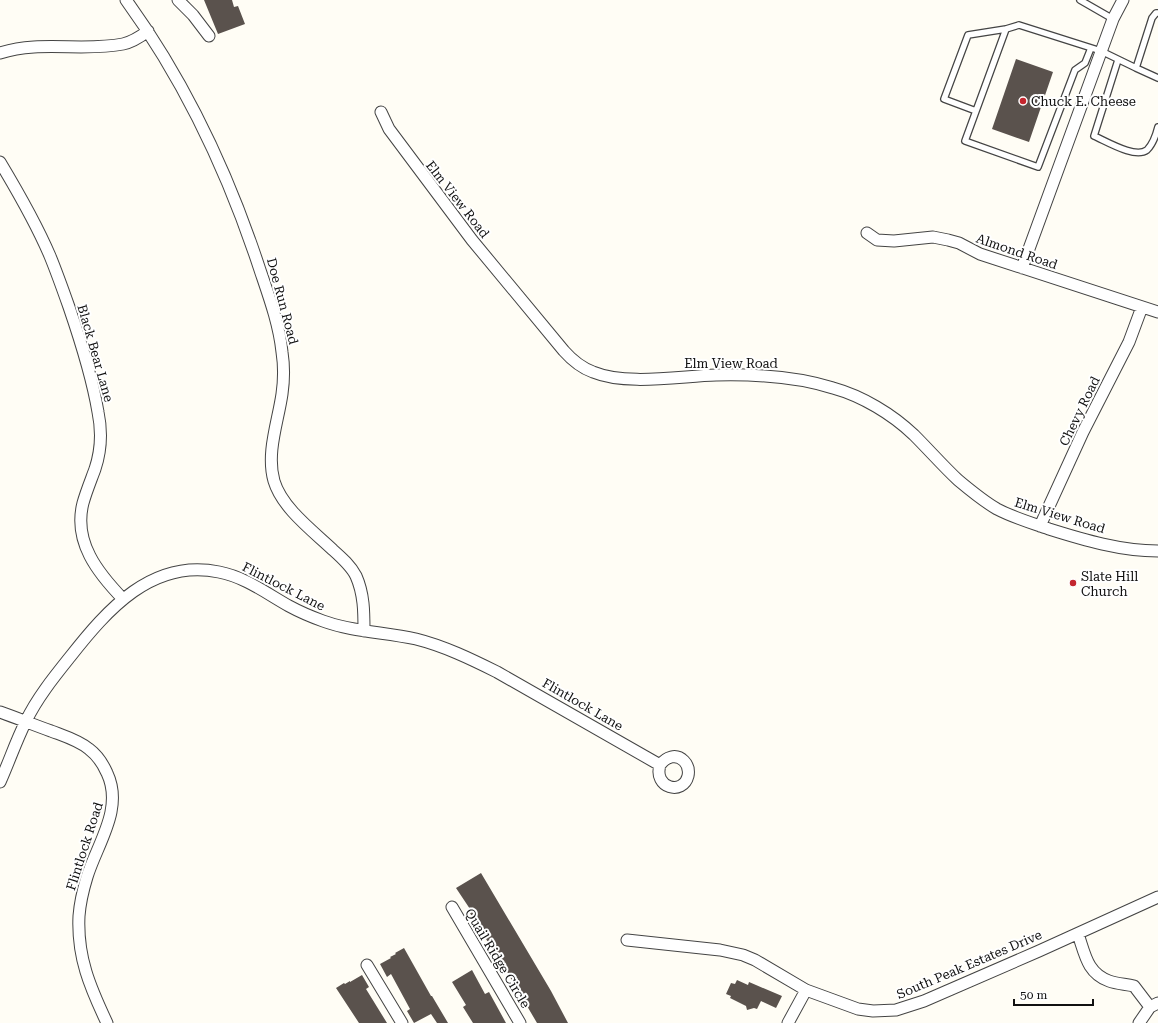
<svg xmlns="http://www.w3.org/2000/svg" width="1158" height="1023" viewBox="0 0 1158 1023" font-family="'Roboto Serif',serif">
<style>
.building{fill:#5a524d}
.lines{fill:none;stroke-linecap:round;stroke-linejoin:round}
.service-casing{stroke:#444;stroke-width:8}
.minor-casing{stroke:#444;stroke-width:13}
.service{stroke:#fff;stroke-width:5.5}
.minor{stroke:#fff;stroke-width:11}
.poi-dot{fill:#c4262e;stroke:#fff;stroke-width:1.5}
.labels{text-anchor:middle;stroke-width:4;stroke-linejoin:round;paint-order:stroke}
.poi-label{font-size:13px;fill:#111;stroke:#fff;text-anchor:start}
.street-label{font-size:13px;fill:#111;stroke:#fff}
</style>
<rect width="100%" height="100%" fill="#fffdf5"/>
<path class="building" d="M 204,0 L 232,0 L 234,7 L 238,6 L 245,24 L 218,34 Z
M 1016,59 L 1053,72 L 1029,142 L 992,129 Z
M 481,873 L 551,991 L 568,1023 L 537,1023 L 506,970 L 505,971 L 499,962 L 501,961 L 491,945 L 490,946 L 485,937 L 486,936 L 477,920 L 475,922 L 470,913 L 472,912 L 456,888 Z
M 404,948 L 431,996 L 432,996 L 448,1023 L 437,1023 L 431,1014 L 414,1023 L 407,1011 L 410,1009 L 391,974 L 387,977 L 380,964 L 391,958 L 390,957 L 396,954 L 395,953 Z
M 472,970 L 485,994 L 489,992 L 506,1023 L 473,1023 L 463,1007 L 466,1005 L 452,982 Z
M 362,975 L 369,987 L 366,989 L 387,1023 L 359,1023 L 336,988 L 344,983 L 345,984 L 350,981 L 350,982 Z
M 737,980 L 748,985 L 749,982 L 756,985 L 782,996 L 776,1008 L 761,1001 L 757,1009 L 754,1008 L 747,1010 L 746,1006 L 730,998 L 731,996 L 726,994 L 731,983 L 735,984 Z"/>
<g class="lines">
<g class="service-casing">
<path id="service" d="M 1080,0 L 1113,19
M 1091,48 L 1085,63 L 1075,70 L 1038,167 L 965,141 L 1006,29 L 1019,25 L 1101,51 L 1136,68 L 1152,18 L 1156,13 L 1158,13
M 1118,60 L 1094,136 C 1106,141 1135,159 1147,150 C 1153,144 1156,135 1158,127
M 1136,68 L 1158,78
M 976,111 L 944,99 L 968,35 L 1006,29"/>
</g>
<g class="minor-casing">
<path id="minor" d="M 126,0 C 184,80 228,173 259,267 C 268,294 279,323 282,352 C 284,365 284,380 282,394 C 278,422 266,453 274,481 C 282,508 313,531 333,550 C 342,558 351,566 356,576 C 364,594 364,612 364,631
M 178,0 L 193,15 L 209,36
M 0,53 C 40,40 83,52 123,44 C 132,42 140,37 148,31
M 381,112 L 389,129 L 472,240 L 564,351 C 572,360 582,368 593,372 C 627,386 680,376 716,375 C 756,374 795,376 833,388 C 862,396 892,414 914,435 C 929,450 943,466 958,480 C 970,490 983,501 997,509 C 1014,518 1032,523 1049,529 C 1084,540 1121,551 1158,551
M 0,162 C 18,192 36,223 50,256 C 57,273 63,290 69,307 C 81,342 92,376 98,412 C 102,431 101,451 95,469 C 91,480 86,492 83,503 C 73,542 98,573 123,599
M 867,233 L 877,240 L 894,241 L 933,237 L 948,240 L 959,243 L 980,254 L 1158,312
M 1022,268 L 1113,19 L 1123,0
M 1040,526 L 1083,432 L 1129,342 L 1142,307
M 0,712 C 17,718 34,725 51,731 C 64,736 78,740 89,749 C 97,755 103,764 107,773 C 124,809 97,844 87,877 C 83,890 80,903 79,916 C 77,957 90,987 107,1023
M 0,782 C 9,762 16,741 26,721 C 37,698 54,677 70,657 C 107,610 152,558 219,572 C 245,577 266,593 289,606 C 300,612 312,617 323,621 C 353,632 385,632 416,639 C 444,646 471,659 497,672 L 660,765 C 653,788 683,796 688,776 C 689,771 688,765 684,761 C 676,753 666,757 660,765
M 452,907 L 520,1023
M 1078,934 C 1085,954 1087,973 1109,981 C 1117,984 1126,984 1134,986 L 1150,1007
M 627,940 L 720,950 L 743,955 L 755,960 L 806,990 L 858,1009 L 873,1011 L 896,1010 L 924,1001 L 1039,951 L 1158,897
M 367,965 L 402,1023
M 788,1023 L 806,990
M 1139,1023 L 1150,1007 L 1158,1003"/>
</g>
<use href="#service" class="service"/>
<use href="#minor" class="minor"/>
</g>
<g class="poi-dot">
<circle cx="1023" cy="101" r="4"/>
<circle cx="1073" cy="583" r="4"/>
</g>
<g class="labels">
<g class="poi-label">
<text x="1031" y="106">Chuck E. Cheese</text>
<text x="1081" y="581">Slate Hill<tspan x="1081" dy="15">Church</tspan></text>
</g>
<g class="street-label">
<text transform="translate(458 199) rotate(52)" y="5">Elm View Road</text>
<text transform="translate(1017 251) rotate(19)" y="5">Almond Road</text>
<text transform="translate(283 301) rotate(75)" y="5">Doe Run Road</text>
<text transform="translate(96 353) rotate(74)" y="5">Black Bear Lane</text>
<text x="731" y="368">Elm View Road</text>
<text transform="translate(1079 411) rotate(-64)" y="5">Chevy Road</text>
<text transform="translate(1060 515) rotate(17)" y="5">Elm View Road</text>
<text transform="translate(284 586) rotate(27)" y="5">Flintlock Lane</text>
<text transform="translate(583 704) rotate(30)" y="5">Flintlock Lane</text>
<text transform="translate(84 846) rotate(-72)" y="5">Flintlock Road</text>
<text transform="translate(498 958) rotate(59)" y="5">Quail Ridge Circle</text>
<text transform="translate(969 964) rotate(-23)" y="5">South Peak Estates Drive</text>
</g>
</g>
<path d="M1014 999v6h79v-6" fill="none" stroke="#111111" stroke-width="2"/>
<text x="1020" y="999" font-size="12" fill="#111111" stroke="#ffffff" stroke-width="3" paint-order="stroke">50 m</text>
</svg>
